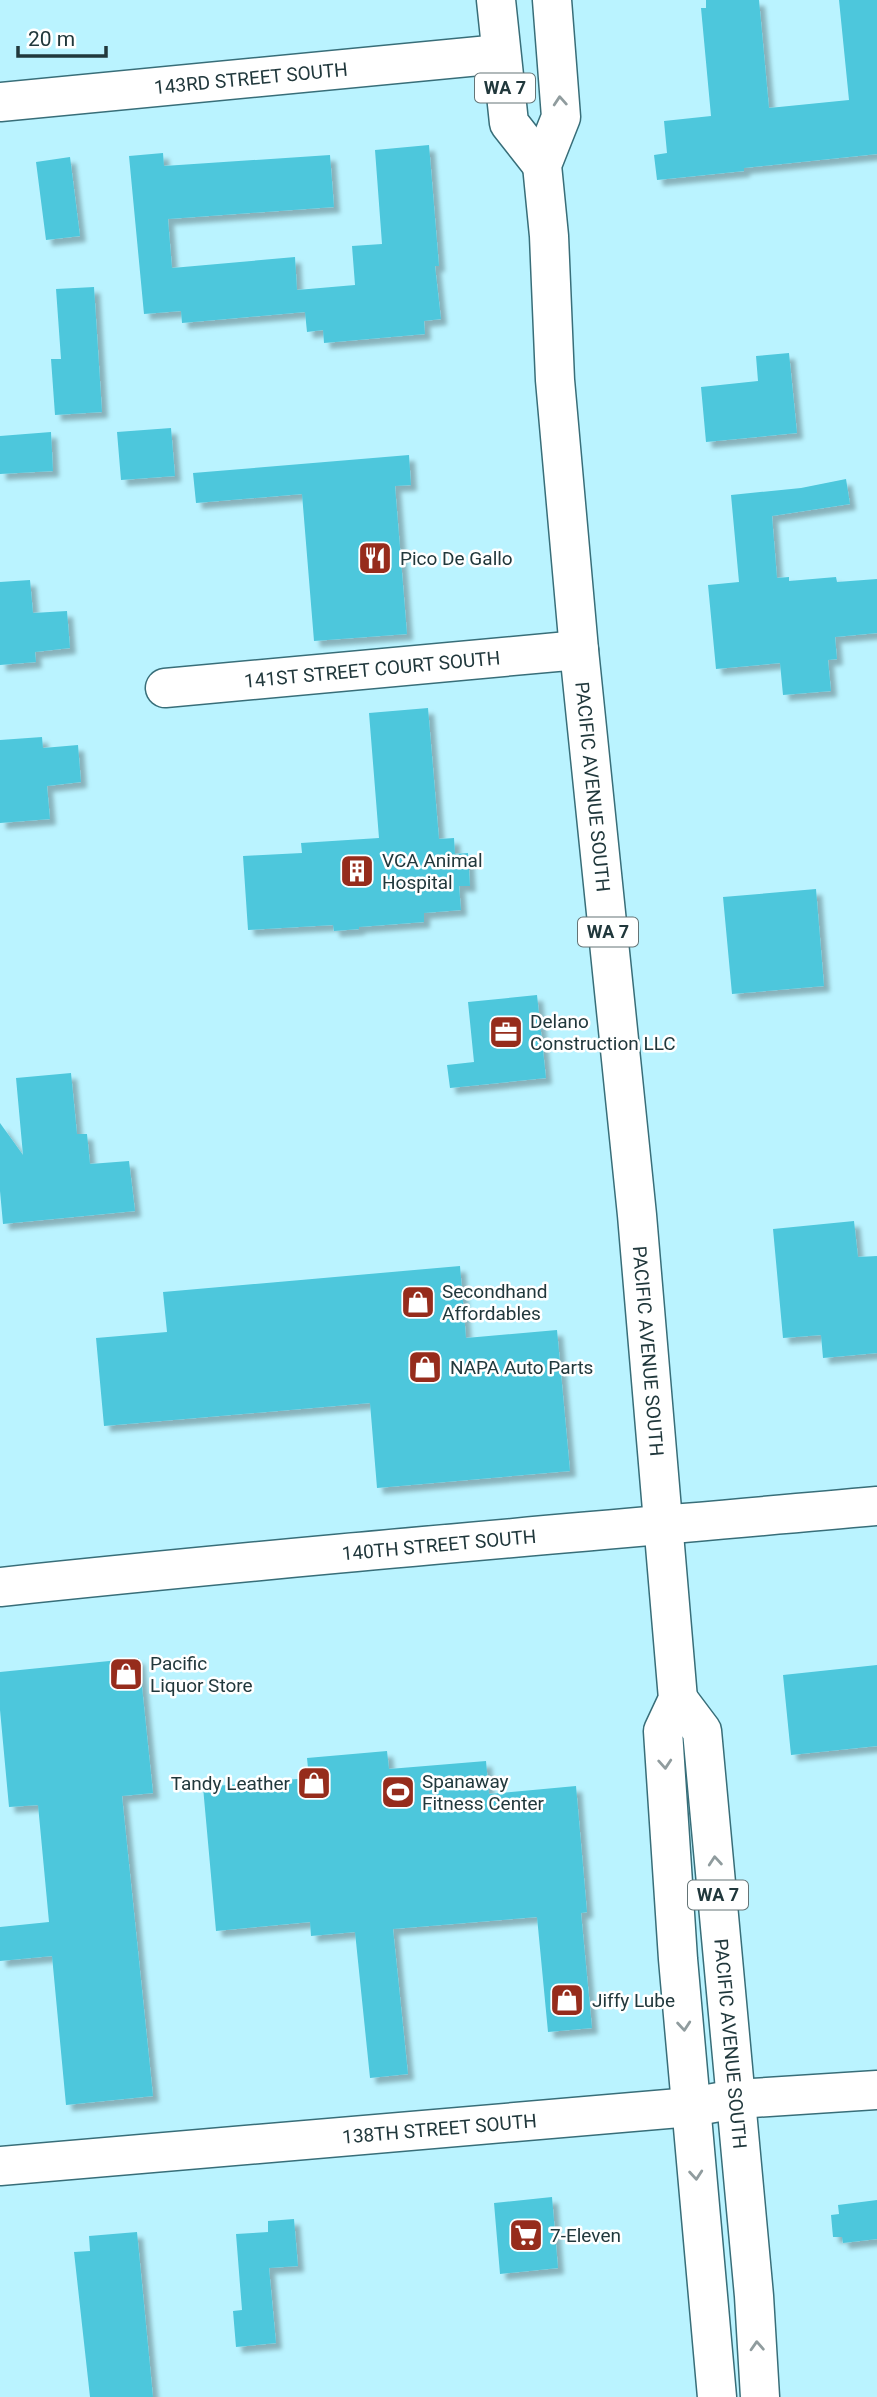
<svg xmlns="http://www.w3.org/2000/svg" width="877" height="2397" viewBox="0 0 877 2397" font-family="Roboto,sans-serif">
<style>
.building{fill:#4ec7dc;filter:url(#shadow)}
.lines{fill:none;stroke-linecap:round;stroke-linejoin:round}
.minor-casing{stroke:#386e79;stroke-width:41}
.major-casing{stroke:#386e79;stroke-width:41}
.minor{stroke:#fff;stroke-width:38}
.major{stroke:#fff;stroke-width:38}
.oneway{stroke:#909c9e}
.labels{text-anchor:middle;stroke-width:5;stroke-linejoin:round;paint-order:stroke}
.shield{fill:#fff;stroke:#647476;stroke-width:2}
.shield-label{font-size:18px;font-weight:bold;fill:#21383c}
.street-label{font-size:19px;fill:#21383c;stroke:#fff}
.poi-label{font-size:19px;fill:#21383c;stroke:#fff;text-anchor:start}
</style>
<defs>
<filter id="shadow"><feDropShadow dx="6" dy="6" stdDeviation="2" flood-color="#0004"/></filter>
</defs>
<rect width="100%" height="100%" fill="#baf3ff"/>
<path class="building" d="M 706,0 L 759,0 L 769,108 L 849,100 L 839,0 L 877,0 L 877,154 L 744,168 L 744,171 L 657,180 L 654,155 L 667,153 L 664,121 L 711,116 L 701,8 L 706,8 Z
M 429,145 L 439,266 L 435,266 L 441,319 L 424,321 L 425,334 L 324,343 L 323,330 L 307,332 L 305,312 L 182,323 L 181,311 L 144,314 L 129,156 L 163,153 L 164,166 L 330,155 L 334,207 L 168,219 L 172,268 L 295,257 L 297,290 L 355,285 L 352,246 L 382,244 L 375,150 Z
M 70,157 L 80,236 L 46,240 L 36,162 Z
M 94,287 L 102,412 L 55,415 L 51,359 L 61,359 L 56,289 Z
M 789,353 L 797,433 L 706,442 L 701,387 L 758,381 L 756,356 Z
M 171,428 L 175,476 L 121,480 L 117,432 Z
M 51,432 L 53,471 L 0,474 L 0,436 Z
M 409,455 L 411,485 L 395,486 L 407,634 L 314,641 L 302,494 L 196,503 L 193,473 Z
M 846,479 L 850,504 L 772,516 L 777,578 L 789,577 L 789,581 L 836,577 L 837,582 L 877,579 L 877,633 L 835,637 L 837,659 L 828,660 L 831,691 L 783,695 L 780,663 L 716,669 L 708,585 L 739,582 L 731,495 L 801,488 Z
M 30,580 L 33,613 L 67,611 L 70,648 L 35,652 L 36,662 L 0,665 L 0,582 Z
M 428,708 L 439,839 L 454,838 L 455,854 L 468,853 L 470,886 L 459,886 L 461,910 L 424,913 L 424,922 L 359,927 L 359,929 L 334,931 L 333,925 L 248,930 L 243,856 L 302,853 L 301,843 L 379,838 L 369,713 Z
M 42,737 L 43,748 L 78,745 L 81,782 L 47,786 L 50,819 L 0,823 L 0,740 Z
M 816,889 L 824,986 L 732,994 L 723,897 Z
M 537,995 L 546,1078 L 450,1088 L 447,1065 L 474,1062 L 468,1002 Z
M 71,1073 L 77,1134 L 87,1134 L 90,1164 L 129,1161 L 135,1211 L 3,1224 L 0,1191 L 0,1123 L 23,1155 L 16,1078 Z
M 854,1221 L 858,1257 L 877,1256 L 877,1353 L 823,1358 L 821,1335 L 783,1338 L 773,1229 Z
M 460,1266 L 466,1338 L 557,1330 L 570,1471 L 377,1488 L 370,1403 L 104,1426 L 96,1338 L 167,1332 L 163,1292 Z
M 139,1658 L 153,1793 L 122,1796 L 153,2096 L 66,2105 L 52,1956 L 0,1961 L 0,1927 L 49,1922 L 38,1805 L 9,1807 L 0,1710 L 0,1672 Z
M 877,1665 L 877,1746 L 791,1755 L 783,1675 Z
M 387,1751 L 389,1769 L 486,1761 L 489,1794 L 576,1786 L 587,1912 L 581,1913 L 592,2028 L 548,2032 L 537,1917 L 393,1929 L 408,2074 L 370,2078 L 355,1932 L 311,1936 L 310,1922 L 216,1931 L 203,1787 L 309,1778 L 307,1758 Z
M 552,2197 L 558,2268 L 500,2274 L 494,2203 Z
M 877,2200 L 877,2239 L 843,2243 L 842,2237 L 833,2237 L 831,2215 L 839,2214 L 838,2205 Z
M 294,2219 L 298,2266 L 269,2268 L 276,2343 L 236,2347 L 233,2311 L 242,2310 L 236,2234 L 268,2232 L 268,2221 Z
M 137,2232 L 153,2397 L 90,2397 L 74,2252 L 90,2251 L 89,2236 Z"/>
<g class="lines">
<g class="minor-casing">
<g id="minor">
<path id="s1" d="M 0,102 L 500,54"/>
<path id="s2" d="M 165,688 L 579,650"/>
<path id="s3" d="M 0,1587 C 292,1556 585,1532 877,1506"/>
<path id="s4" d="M 0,2166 L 691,2107 L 736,2099 L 877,2090"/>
</g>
</g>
<g class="major-casing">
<g id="major">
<path d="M 496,0 L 509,123 L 542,165"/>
<path id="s5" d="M 552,0 L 561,117 L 542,165 L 549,236 L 555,380 L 579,650 L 637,1215 L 678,1699 L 663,1731 L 678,1959 L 717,2397"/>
<path id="s6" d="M 678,1699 L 702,1731 L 754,2296 L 760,2397"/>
</g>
</g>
<use href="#minor" class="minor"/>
<use href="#major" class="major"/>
</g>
<defs><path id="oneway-chevron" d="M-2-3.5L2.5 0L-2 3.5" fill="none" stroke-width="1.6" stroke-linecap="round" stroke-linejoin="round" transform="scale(1.75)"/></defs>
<g class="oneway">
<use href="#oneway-chevron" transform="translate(560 101) rotate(-94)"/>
<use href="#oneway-chevron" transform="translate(665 1764) rotate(86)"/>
<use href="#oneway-chevron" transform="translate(715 1861) rotate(-95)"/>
<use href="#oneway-chevron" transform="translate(684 2026) rotate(85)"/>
<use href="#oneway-chevron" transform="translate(696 2175) rotate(85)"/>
<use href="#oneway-chevron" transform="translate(757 2346) rotate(-93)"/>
</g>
<defs>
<g id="restaurant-square" transform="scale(1.75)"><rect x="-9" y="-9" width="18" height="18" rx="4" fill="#962c1c" stroke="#fff"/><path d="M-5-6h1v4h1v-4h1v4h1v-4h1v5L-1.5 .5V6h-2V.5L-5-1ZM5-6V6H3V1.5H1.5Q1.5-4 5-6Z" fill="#fff"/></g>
<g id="building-square" transform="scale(1.75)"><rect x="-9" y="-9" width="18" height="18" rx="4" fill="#962c1c" stroke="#fff"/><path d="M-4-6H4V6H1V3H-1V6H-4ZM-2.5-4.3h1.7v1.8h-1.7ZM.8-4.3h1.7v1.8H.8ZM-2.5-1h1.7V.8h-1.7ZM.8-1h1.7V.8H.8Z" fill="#fff"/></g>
<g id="office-square" transform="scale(1.75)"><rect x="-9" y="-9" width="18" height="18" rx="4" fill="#962c1c" stroke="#fff"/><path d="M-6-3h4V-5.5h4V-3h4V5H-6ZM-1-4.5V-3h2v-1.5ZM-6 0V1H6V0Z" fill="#fff"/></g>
<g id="shop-square" transform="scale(1.75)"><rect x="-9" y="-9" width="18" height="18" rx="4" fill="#962c1c" stroke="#fff"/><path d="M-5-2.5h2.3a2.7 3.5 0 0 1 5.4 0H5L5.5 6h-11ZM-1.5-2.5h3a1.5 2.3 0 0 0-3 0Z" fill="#fff"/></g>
<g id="stadium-square" transform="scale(1.75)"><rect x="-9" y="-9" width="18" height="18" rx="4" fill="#962c1c" stroke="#fff"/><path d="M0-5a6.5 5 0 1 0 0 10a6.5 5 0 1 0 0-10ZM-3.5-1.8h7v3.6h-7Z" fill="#fff"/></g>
<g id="supermarket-square" transform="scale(1.75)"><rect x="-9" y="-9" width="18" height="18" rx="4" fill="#962c1c" stroke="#fff"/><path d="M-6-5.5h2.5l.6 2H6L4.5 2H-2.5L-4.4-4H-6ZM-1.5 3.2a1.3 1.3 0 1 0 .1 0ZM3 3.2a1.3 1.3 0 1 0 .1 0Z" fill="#fff"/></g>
</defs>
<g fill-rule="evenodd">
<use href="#restaurant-square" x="375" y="558"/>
<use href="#building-square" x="357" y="871"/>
<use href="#office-square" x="506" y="1032"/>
<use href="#shop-square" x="418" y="1302"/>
<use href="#shop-square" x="425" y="1367"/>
<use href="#shop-square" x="126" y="1674"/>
<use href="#shop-square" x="314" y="1783"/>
<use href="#stadium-square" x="398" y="1792"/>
<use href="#shop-square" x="567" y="2000"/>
<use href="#supermarket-square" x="526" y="2235"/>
</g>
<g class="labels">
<g class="shield">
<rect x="475" y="73.5" width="60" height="29" rx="5"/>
<rect x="578" y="917.5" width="60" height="29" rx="5"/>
<rect x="688" y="1880.5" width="60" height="29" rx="5"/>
</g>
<g class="shield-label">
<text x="505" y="94">WA 7</text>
<text x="608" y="938">WA 7</text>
<text x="718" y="1901">WA 7</text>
</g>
<g class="street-label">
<text dy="7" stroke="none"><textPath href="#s1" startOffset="252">143RD STREET SOUTH</textPath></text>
<text dy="7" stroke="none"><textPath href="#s2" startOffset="208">141ST STREET COURT SOUTH</textPath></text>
<text dy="7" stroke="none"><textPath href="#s5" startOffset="793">PACIFIC AVENUE SOUTH</textPath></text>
<text dy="7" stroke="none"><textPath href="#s5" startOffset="1360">PACIFIC AVENUE SOUTH</textPath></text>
<text dy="7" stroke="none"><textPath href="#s3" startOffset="441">140TH STREET SOUTH</textPath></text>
<text dy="7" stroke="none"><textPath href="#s6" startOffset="354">PACIFIC AVENUE SOUTH</textPath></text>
<text dy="7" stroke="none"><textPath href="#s4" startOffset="441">138TH STREET SOUTH</textPath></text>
</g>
<g class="poi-label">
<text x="400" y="565">Pico De Gallo</text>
<text x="382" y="867">VCA Animal<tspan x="382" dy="22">Hospital</tspan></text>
<text x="530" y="1028">Delano<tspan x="530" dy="22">Construction LLC</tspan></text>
<text x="442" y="1298">Secondhand<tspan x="442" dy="22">Affordables</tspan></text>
<text x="450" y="1374">NAPA Auto Parts</text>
<text x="150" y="1670">Pacific<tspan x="150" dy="22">Liquor Store</tspan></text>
<text x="422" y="1788">Spanaway<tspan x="422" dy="22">Fitness Center</tspan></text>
<text x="290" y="1790" text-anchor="end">Tandy Leather</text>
<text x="592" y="2007">Jiffy Lube</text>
<text x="550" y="2242">7-Eleven</text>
</g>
</g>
<path d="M18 46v10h88v-10" fill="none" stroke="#21383c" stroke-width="3.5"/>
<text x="28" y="46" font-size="21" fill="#21383c" stroke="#ffffff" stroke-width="5" paint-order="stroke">20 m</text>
</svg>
